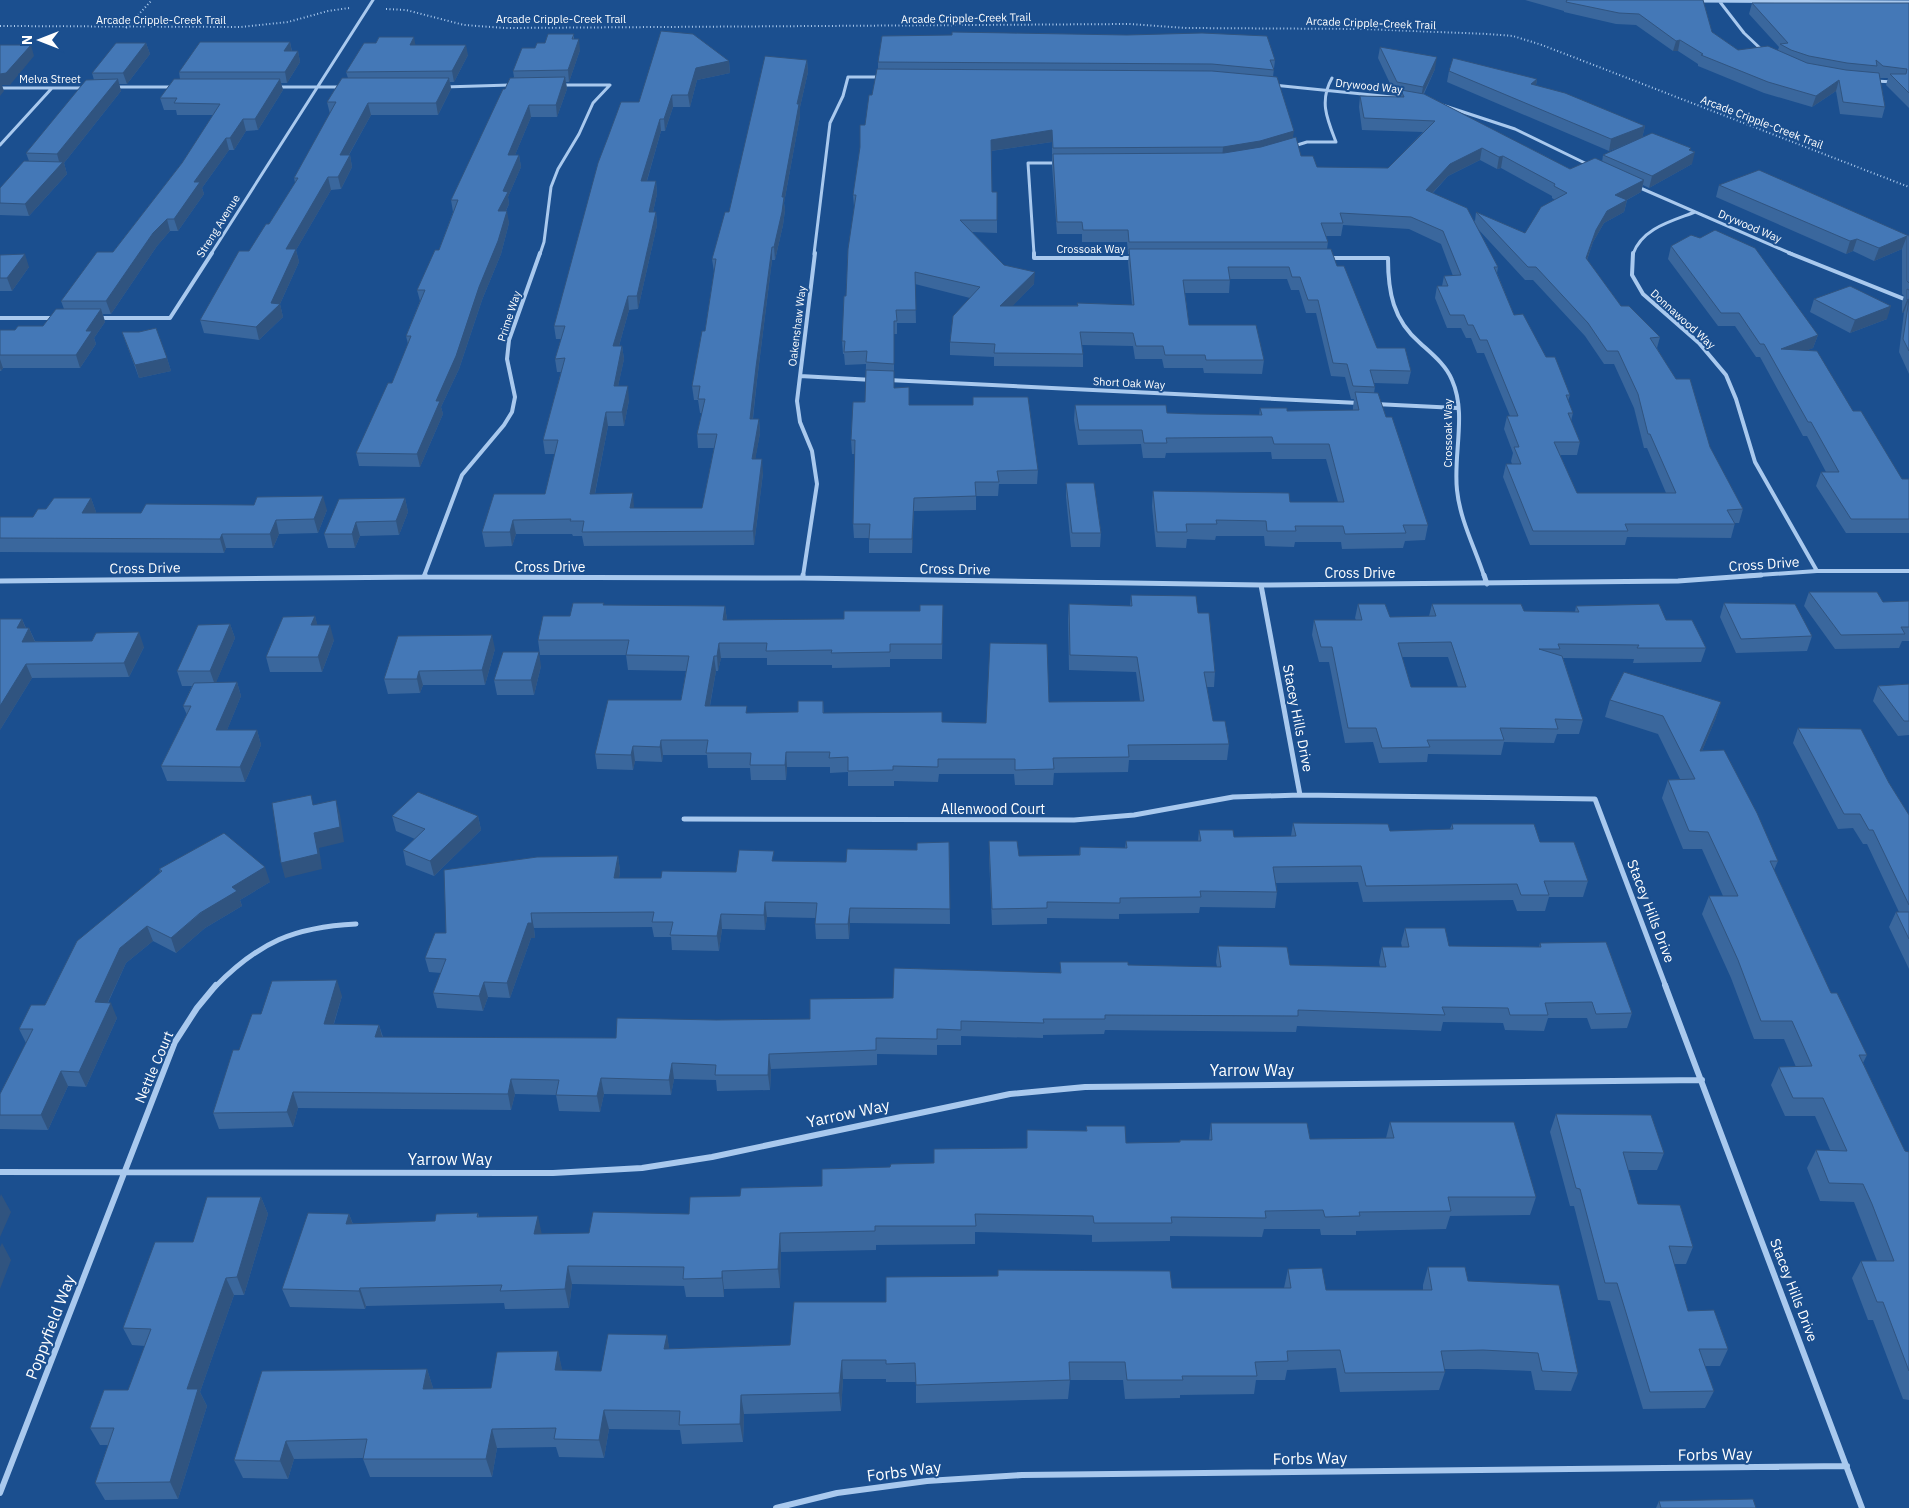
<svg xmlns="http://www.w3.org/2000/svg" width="1909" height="1508" viewBox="0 0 1909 1508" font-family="'IBM Plex Sans',sans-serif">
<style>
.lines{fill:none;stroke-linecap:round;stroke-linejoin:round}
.path{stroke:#a9c9ee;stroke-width:2;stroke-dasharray:1 2.5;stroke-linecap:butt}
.street-far3{stroke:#a9c9ee;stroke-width:3}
.street-far2{stroke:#a9c9ee;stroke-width:4}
.street-far1{stroke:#a9c9ee;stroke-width:5}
.street{stroke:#a9c9ee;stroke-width:6}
.wall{fill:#3a679d;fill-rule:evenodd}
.shaded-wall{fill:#305480}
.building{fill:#4478b7;stroke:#305480;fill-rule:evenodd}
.labels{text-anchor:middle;stroke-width:4;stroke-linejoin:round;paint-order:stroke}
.far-street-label{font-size:11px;fill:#fff;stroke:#1b4f8f}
.street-label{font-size:14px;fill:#fff;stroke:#1b4f8f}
.near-street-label{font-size:16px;fill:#fff;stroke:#1b4f8f}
</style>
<rect width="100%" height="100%" fill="#1b4f8f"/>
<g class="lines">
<path class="path" d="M 386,9 L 406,10 L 464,25 L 505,28 L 1129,24 L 1187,28 L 1364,29 L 1488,34 L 1513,36 L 1542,45 L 1909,187
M 0,26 L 241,27 L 288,22 L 328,11 L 349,8
M 126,28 L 152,0"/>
<path class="street-far3" d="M 1697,1 L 1909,2
M 1720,2 L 1744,33 L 1762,50
M 1875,81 L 1894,82
M 561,85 L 610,85
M 1273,85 L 1402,98
M 114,87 L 175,87
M 276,87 L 343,87
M 444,87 L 512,85
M 0,88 L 85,88
M 1442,105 L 1515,129 L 1589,165
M 0,145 L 52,88
M 1294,146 L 1307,142 L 1336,142 C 1327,119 1319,101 1332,78
M 1638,187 L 1792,254
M 211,254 L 373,0
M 540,254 L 544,242 L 551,187 L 558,169 L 579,134 L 593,103 L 610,85
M 814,254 L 830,123 L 843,96 L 848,77 L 880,77
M 1034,254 L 1028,163 L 1057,163
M 1633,254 C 1642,228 1672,221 1695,212"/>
<path class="street-far2" d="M 1034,253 L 1034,258 L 1134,258
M 1633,253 L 1632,275 L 1643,294 L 1699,343 L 1726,375 L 1736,399 L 1755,462 L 1817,571
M 1789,253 L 1909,301
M 1327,258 L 1388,258 C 1388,292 1393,320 1420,343 C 1432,354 1446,365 1452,380 C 1467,414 1453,454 1457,490 C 1460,520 1475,548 1484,576
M 0,318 L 54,318
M 98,318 L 170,318 L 212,253
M 800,376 L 873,380
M 888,380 L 1359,403
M 1375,404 L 1457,408
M 424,576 L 462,475 L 504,425 L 512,412 L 515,397 L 507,359 L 509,340 L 540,253
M 803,576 L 817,484 L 812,451 L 800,422 L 797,401 L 815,253
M 1744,576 L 1817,571 L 1909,571"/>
<path class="street-far1" d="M 1484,575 L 1487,584
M 424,577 L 425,575
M 803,578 L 803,575
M 0,581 L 424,577 L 803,578 L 1261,585 L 1678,581 L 1761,575
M 1261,585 L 1300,795
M 684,819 L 1074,820 L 1134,815 L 1233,797 L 1300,795 L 1595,799 L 1666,987
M 215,987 C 259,942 294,927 356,924"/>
<path class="street" d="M 1665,985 L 1862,1508
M 0,1172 L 553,1173 L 642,1168 L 712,1157 L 1010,1094 L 1085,1087 L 1702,1080
M 0,1493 L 175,1042 L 197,1008 L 216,985
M 776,1508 L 837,1493 L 927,1481 L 1022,1475 L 1847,1466"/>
</g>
<path class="wall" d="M 1525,0 L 1703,0 L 1712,32 L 1738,50 L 1778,50 L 1779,47 L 1749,14 L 1752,3 L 1909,3 L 1909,108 L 1886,85 L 1888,78 L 1880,78 L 1885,107 L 1882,118 L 1840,114 L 1836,91 L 1812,107 L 1764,93 L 1698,66 L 1698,64 L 1678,51 L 1673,51 L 1636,25 L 1616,24 L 1564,12 L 1564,11 Z
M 574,34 L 574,39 L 580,50 L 569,82 L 566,82 L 567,89 L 557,117 L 531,117 L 515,155 L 519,155 L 521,167 L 508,197 L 509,204 L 506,211 L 509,223 L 501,254 L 482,300 L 459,369 L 441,407 L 443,414 L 420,467 L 359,466 L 356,453 L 392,383 L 408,344 L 406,336 L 420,301 L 417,290 L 439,250 L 453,212 L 451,200 L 505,89 L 514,77 L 513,71 L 535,48 L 545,43 Z
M 290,42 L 292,51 L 298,51 L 300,62 L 287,83 L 281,83 L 283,90 L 258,130 L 246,131 L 234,150 L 229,150 L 202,188 L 204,194 L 178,231 L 170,231 L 157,246 L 111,314 L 103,314 L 105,322 L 94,338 L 96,344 L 80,368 L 3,368 L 1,371 L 0,371 L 0,330 L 15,330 L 43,326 L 64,309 L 61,301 L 113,252 L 182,163 L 213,115 L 177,115 L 176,110 L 164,110 L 160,98 L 180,79 L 179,72 Z
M 146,43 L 150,54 L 127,84 L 119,84 L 121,91 L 64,163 L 67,174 L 29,216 L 0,215 L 0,188 L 29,161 L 26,153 L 94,80 L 92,73 Z
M 416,45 L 468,55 L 454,82 L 450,82 L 451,89 L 438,115 L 371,115 L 349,155 L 350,155 L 352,167 L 341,189 L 331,190 L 296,250 L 299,262 L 280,304 L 283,317 L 259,340 L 204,333 L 200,320 L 249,251 L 269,224 L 295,183 L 294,178 L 330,114 L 327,102 L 348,78 L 346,72 Z
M 1380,47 L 1435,69 L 1424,94 L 1570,169 L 1602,162 L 1603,155 L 1691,150 L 1692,164 L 1649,188 L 1643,185 L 1641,192 L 1627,200 L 1624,212 L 1604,223 L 1593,242 L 1587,260 L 1621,306 L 1660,337 L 1657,348 L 1743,509 L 1739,523 L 1735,523 L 1731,538 L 1627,537 L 1625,545 L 1530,545 L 1503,477 L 1506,464 L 1512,464 L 1511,461 L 1513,453 L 1504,429 L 1507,416 L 1510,416 L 1484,353 L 1477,353 L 1471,338 L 1466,338 L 1461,328 L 1447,328 L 1435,298 L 1437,286 L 1442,286 L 1444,276 L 1453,276 L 1441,244 L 1409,229 L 1343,225 L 1341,236 L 1326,236 L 1328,242 L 1327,249 L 1337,266 L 1377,348 L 1411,371 L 1408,384 L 1374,383 L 1375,387 L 1374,393 L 1386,417 L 1428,525 L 1425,540 L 1405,541 L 1403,548 L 1342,549 L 1341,542 L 1295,542 L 1294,547 L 1265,546 L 1264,536 L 1216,536 L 1215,540 L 1187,539 L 1186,548 L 1156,547 L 1152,506 L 1153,491 L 1290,502 L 1338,502 L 1326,459 L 1272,459 L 1271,452 L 1166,453 L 1165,458 L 1143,458 L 1141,444 L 1078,445 L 1074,420 L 1075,405 L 1167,413 L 1197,414 L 1259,415 L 1260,408 L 1287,411 L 1353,410 L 1353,407 L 1354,399 L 1351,399 L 1345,377 L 1331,376 L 1316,313 L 1306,313 L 1299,290 L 1291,290 L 1287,279 L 1230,279 L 1229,293 L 1185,293 L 1189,325 L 1264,360 L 1262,374 L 1204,373 L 1203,368 L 1164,368 L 1162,359 L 1135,359 L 1133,346 L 1082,345 L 1083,354 L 1083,367 L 994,366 L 994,357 L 950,355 L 950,342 L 970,298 L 915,284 L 916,323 L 897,323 L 897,334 L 894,334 L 894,388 L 909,405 L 1038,470 L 1037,484 L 999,484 L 998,496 L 976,496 L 976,510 L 914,511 L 912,553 L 869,553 L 869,538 L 854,538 L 853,524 L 855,454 L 852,454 L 851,440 L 865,402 L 866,364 L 845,365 L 844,354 L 843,354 L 842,341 L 846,296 L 854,207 L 853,195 L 865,125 L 878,69 L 878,62 L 1275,60 L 1273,77 L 1293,138 L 1301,156 L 1317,167 L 1388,168 L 1423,132 L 1362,130 L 1359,107 L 1360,96 L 1399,97 L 1400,95 L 1395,94 L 1378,58 ZM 1052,142 L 1052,166 L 1057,234 L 1082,234 L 1082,242 L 1127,242 L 1128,254 L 1129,254 L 1128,262 L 1132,305 L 1012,306 L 1034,284 L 1004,265 L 972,232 L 997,233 L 997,192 L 992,192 L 991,151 ZM 1480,160 L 1497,169 L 1501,168 L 1552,196 L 1552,198 L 1555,200 L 1525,233 L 1476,212 L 1475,221 L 1433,193 L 1448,176 ZM 1478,229 L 1525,280 L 1533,280 L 1585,336 L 1604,364 L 1614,364 L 1634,408 L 1644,448 L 1647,448 L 1666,493 L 1577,493 L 1560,455 L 1577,455 L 1580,442 L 1571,421 L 1573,413 L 1568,401 L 1570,395 L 1546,357 L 1514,315 L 1497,273 L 1498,267 Z
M 807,60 L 808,72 L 800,107 L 800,116 L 784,203 L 785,210 L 783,225 L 775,260 L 772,260 L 757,380 L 753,419 L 759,419 L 760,433 L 755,459 L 763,473 L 754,545 L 584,546 L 582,536 L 573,536 L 572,534 L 516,534 L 512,546 L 485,547 L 482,532 L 545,494 L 555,454 L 545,454 L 543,440 L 561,372 L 557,372 L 555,359 L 561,339 L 556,339 L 554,326 L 639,102 L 729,61 L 730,73 L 697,80 L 690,107 L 673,107 L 665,131 L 661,131 L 647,181 L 656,181 L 657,194 L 653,212 L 656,212 L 657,225 L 638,309 L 629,310 L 619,346 L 622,346 L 624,359 L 618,386 L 629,400 L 624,426 L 608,426 L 595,494 L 634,508 L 702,508 L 714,448 L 698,448 L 697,434 L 702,413 L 700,413 L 698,400 L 694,400 L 692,386 L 705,331 L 714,272 L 712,259 L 729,212 Z
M 1449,71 L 1537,79 L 1536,85 L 1645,126 L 1642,138 L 1609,151 L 1447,82 Z
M 1719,185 L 1909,236 L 1909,374 L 1899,352 L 1904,312 L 1902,313 L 1902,302 L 1904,296 L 1902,294 L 1902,249 L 1874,261 L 1853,251 L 1846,254 L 1716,197 Z
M 1671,246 L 1818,335 L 1813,348 L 1807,350 L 1853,411 L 1902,479 L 1909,479 L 1909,533 L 1846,533 L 1816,486 L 1821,472 L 1826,472 L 1807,436 L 1803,436 L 1760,357 L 1756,357 L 1735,326 L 1718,326 L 1668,259 Z
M 0,255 L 29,267 L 12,291 L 0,291 Z
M 1814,299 L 1887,319 L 1850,333 L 1810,312 Z
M 122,332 L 167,358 L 171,371 L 139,378 Z
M 1066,483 L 1101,533 L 1100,547 L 1071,547 L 1066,497 Z
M 91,498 L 96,512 L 95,513 L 141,513 L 327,510 L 318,533 L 279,534 L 273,548 L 226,548 L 224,553 L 0,552 L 0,517 L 33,517 L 46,509 Z
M 405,498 L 408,512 L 399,535 L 360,536 L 355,548 L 328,548 L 324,534 Z
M 1809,592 L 1883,602 L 1909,601 L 1909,641 L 1902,641 L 1899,648 L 1835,649 L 1804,606 Z
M 1131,595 L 1198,613 L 1215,672 L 1214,687 L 1206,687 L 1213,721 L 1229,744 L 1227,760 L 1129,760 L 1128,772 L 1054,773 L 1053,785 L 1015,785 L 1014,774 L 939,774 L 938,782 L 894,781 L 894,786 L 848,786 L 848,772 L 830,773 L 830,767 L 787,767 L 786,780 L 751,780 L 750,768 L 708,768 L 707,755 L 663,755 L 662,762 L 635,761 L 633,770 L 597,769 L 595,754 L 681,700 L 686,671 L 628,670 L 626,655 L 540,655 L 538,640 L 604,605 L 725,606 L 727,620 L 844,619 L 920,611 L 943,605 L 942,659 L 890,659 L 890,667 L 832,668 L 832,665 L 767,665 L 767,658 L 721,658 L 718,671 L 716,671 L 710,706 L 748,713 L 798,712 L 823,701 L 824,713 L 942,722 L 986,723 L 1049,702 L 1140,701 L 1136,672 L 1069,670 L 1068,619 L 1069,604 L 1130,606 Z
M 1724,603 L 1812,636 L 1807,651 L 1736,653 L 1720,617 Z
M 1358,604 L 1390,617 L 1429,616 L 1432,604 L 1524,611 L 1575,612 L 1576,606 L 1666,620 L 1706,648 L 1701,662 L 1633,663 L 1634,659 L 1563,658 L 1583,720 L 1579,734 L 1557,734 L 1554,743 L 1504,742 L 1501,755 L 1428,754 L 1427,762 L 1379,763 L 1373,742 L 1345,743 L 1329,662 L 1319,662 L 1312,635 L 1314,620 L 1356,620 L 1355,618 ZM 1402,657 L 1448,657 L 1458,687 L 1411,687 Z
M 315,616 L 317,625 L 334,640 L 322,672 L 270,672 L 266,657 Z
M 22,619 L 26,628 L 29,628 L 35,641 L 144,647 L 129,677 L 32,678 L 0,730 Z
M 230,624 L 235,638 L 216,682 L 237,682 L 241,696 L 227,730 L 257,730 L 261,745 L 245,782 L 167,781 L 161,766 L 187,715 L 183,706 L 192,686 L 182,686 L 177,671 Z
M 495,649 L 485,685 L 423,685 L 420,693 L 388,694 L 384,679 Z
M 541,666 L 534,695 L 497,695 L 494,680 Z
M 1909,684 L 1909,735 L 1898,736 L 1873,701 L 1878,686 Z
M 1610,700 L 1721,702 L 1715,720 L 1702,751 L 1778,861 L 1774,870 L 1831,993 L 1867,1055 L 1863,1063 L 1905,1151 L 1909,1152 L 1909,1400 L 1903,1399 L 1873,1320 L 1868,1320 L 1852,1278 L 1861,1261 L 1877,1261 L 1854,1202 L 1820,1201 L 1807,1168 L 1816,1150 L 1830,1150 L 1815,1116 L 1785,1116 L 1771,1085 L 1779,1067 L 1796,1067 L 1784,1039 L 1754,1039 L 1731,978 L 1702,914 L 1709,896 L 1723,896 L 1702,849 L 1683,849 L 1662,798 L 1668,780 L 1680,779 L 1658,734 L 1605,717 Z
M 1798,728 L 1889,783 L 1909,815 L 1909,969 L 1889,927 L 1896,912 L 1899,912 L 1867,844 L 1863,844 L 1853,828 L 1838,829 L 1793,743 Z
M 392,816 L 478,816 L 481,830 L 434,876 L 406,865 L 403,850 L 415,839 L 396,831 Z
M 1293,823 L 1390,831 L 1450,829 L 1452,824 L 1540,842 L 1588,881 L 1583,897 L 1549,897 L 1545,911 L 1517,911 L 1513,900 L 1363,902 L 1358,882 L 1276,883 L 1277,892 L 1275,908 L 1200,907 L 1199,913 L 1119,914 L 1119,919 L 1047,918 L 1047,924 L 992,925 L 989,857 L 989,841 L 1019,856 L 1079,855 L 1080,847 L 1125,848 L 1126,841 L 1198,841 L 1199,830 L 1234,837 L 1291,836 Z
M 949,842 L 950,924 L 850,923 L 849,939 L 816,939 L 815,924 L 815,918 L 767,917 L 765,930 L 722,929 L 719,951 L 672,950 L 671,937 L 654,937 L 652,927 L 534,928 L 535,938 L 531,938 L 510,998 L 488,997 L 483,1011 L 437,1008 L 433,993 L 441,973 L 429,972 L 425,958 L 446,933 L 618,856 L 620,871 L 619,878 L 661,878 L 736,872 L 774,861 L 846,862 L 917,850 Z
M 159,869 L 270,882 L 240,900 L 242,906 L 205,928 L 176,953 L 153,941 L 126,963 L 108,1003 L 117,1018 L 86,1087 L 68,1086 L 48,1130 L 0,1129 L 0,1094 L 26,1043 L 19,1029 L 45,1005 L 160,872 Z
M 1405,928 L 1449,946 L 1539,947 L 1540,943 L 1632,1013 L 1627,1028 L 1591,1029 L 1587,1018 L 1548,1018 L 1544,1031 L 1505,1030 L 1503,1023 L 1443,1022 L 1441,1031 L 1297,1026 L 1296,1032 L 1105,1030 L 1104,1034 L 1043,1035 L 1043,1038 L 961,1036 L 961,1045 L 937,1045 L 937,1055 L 877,1054 L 877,1065 L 771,1069 L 770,1090 L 717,1091 L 716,1080 L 674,1079 L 671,1095 L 604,1094 L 600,1112 L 559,1111 L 556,1095 L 515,1094 L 511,1110 L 298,1108 L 293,1127 L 219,1129 L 213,1113 L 239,1050 L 261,1014 L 342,996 L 334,1024 L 379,1025 L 383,1037 L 616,1038 L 716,1020 L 810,1019 L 893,998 L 1060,973 L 1060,962 L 1128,965 L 1217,967 L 1216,962 L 1218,946 L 1290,965 L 1380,967 L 1379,962 L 1382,947 L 1402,947 L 1401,943 Z
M 1556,1114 L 1664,1153 L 1657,1170 L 1628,1170 L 1638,1204 L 1693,1247 L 1686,1264 L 1674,1264 L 1688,1311 L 1728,1349 L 1720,1366 L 1705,1366 L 1714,1391 L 1705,1408 L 1643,1409 L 1610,1301 L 1598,1300 L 1574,1206 L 1570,1206 L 1550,1132 Z
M 1390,1122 L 1536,1197 L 1530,1215 L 1450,1216 L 1446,1229 L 1356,1231 L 1356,1235 L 1321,1235 L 1320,1229 L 1264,1229 L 1262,1237 L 1170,1236 L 1170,1241 L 1092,1242 L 1092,1235 L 975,1232 L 975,1244 L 876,1245 L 876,1250 L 781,1252 L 780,1288 L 724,1289 L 724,1297 L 686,1297 L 684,1286 L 572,1284 L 569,1308 L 505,1309 L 504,1303 L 366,1306 L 365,1309 L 290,1307 L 282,1289 L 349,1214 L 353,1224 L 435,1221 L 478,1213 L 479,1217 L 542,1234 L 589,1233 L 689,1214 L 740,1196 L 822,1186 L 890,1167 L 934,1163 L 1027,1148 L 1027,1130 L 1086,1131 L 1086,1126 L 1126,1143 L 1179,1142 L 1180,1140 L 1209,1140 L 1211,1123 L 1310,1139 L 1386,1138 Z
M 261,1197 L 268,1214 L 244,1295 L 234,1295 L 200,1392 L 207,1406 L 178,1499 L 105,1500 L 95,1483 L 108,1445 L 100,1445 L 90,1428 L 128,1390 L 145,1346 L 132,1345 L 123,1328 L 193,1242 Z
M 1428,1267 L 1468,1281 L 1578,1373 L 1571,1391 L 1535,1390 L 1531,1371 L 1477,1369 L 1445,1369 L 1445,1372 L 1439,1390 L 1340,1392 L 1336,1368 L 1287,1370 L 1285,1380 L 1256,1380 L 1254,1394 L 1180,1395 L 1180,1398 L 1125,1399 L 1123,1380 L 1070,1380 L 1068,1399 L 916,1403 L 916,1382 L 886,1382 L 886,1379 L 843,1379 L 841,1411 L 744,1414 L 743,1442 L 682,1444 L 680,1430 L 609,1429 L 604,1458 L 559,1457 L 556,1447 L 497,1448 L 492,1477 L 370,1477 L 363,1459 L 363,1458 L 294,1459 L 288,1479 L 243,1478 L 234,1460 L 427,1369 L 433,1388 L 433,1389 L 491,1388 L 558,1351 L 562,1371 L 601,1371 L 667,1335 L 669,1349 L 790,1345 L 886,1302 L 1172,1288 L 1284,1288 L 1288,1269 L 1326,1290 L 1423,1290 L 1423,1285 Z
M 1659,1501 L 1756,1508 L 1656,1508 Z"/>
<path class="shaded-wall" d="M 414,37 L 416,48 L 410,45 Z
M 579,39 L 580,50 L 569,82 L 568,70 Z
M 1680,40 L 1678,51 L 1673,51 L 1676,41 Z
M 290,42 L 292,53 L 284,51 Z
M 146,43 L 150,54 L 127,84 L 123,73 Z
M 31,45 L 34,56 L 10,85 L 2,85 L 4,91 L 0,96 L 0,74 Z
M 466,45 L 468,55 L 454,82 L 452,71 Z
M 298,51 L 300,62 L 287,83 L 285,72 Z
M 1437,57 L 1435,69 L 1421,98 L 1423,87 Z
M 807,60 L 808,72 L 800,107 L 800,116 L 784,203 L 785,210 L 783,225 L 775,260 L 774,247 L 797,104 Z
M 729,61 L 730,73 L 697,80 L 690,107 L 688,95 L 696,68 Z
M 565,77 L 567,89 L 557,117 L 556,105 Z
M 449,78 L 451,89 L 438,115 L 436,103 Z
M 118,79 L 121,91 L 64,163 L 67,174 L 29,216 L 25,204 L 60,165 L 57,154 Z
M 280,79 L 283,90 L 258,130 L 255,119 Z
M 1537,79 L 1535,91 L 1531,84 Z
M 1839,80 L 1836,91 L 1812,107 L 1816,96 Z
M 672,95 L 673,107 L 665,131 L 664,119 Z
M 368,103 L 371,115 L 342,167 L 340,155 Z
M 529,105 L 531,117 L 510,167 L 508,155 Z
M 243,119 L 246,131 L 234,150 L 230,138 Z
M 660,119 L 661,131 L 643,194 L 641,181 Z
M 1645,126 L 1642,138 L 1609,151 L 1611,139 Z
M 1052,130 L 1052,142 L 990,151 L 991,140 Z
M 1294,131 L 1292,143 L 1222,159 L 1223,147 Z
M 226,138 L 229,150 L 202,188 L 204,194 L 178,231 L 174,219 L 194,182 Z
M 1482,148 L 1480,160 L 1448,176 L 1424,202 L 1426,190 L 1450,164 Z
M 1691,148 L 1690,155 L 1695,152 L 1692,164 L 1649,188 L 1652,176 Z
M 350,155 L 352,167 L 341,189 L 338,177 Z
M 519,155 L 521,167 L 508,197 L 509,204 L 500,223 L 498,211 L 503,191 Z
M 1503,156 L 1501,168 L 1497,169 L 1499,157 Z
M 328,177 L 331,190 L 296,250 L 299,262 L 280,304 L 283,317 L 259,340 L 256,327 L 286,249 Z
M 1644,180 L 1641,192 L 1612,208 L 1615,195 Z
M 656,181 L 657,194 L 650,225 L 649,212 Z
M 1627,200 L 1624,212 L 1604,223 L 1593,242 L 1583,271 L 1586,258 L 1596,230 L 1607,211 Z
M 507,211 L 509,223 L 501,254 L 482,300 L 459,369 L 441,407 L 443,414 L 420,467 L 417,454 L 436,401 L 479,287 Z
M 656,212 L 657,225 L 638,309 L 637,296 Z
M 167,219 L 170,231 L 157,246 L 111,314 L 106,301 L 153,233 Z
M 1907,236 L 1902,249 L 1874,261 L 1879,248 Z
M 1857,239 L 1853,251 L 1846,254 L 1850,241 Z
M 772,247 L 772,260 L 757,380 L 751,433 L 750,419 L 756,367 Z
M 25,254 L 29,267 L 12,291 L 7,278 Z
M 1035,272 L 1034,284 L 1000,319 L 1000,306 Z
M 628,296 L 629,310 L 615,360 L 613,346 Z
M 1909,299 L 1904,312 L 1902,313 L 1907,300 Z
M 1891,306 L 1887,319 L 1850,333 L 1855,320 Z
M 101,309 L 105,322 L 94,338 L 96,344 L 80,368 L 76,355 L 86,331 Z
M 1818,335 L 1813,348 L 1777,362 L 1781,349 Z
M 622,346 L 624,359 L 615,400 L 614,386 Z
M 167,358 L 171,371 L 139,378 L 135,365 Z
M 0,359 L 3,368 L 1,371 L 0,368 Z
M 628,386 L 629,400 L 624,426 L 622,412 Z
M 606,412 L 608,426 L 592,508 L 590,494 Z
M 759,419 L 760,433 L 753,473 L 752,459 Z
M 762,459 L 763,473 L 754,545 L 753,531 Z
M 633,493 L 634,508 L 631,523 L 630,508 Z
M 323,496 L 327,510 L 318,533 L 314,519 Z
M 91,498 L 96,512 L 87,527 L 82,513 Z
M 405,498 L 408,512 L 399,535 L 396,521 Z
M 914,498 L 914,511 L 912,553 L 912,539 Z
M 276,520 L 279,534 L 273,548 L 270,534 Z
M 513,520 L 516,534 L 512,546 L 510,532 Z
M 356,522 L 360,536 L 355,548 L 352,534 Z
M 222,534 L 226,548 L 224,553 L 220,539 Z
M 725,606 L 727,620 L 723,620 Z
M 315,616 L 319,631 L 311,625 Z
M 22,619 L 27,632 L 29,628 L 35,642 L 28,656 L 17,628 Z
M 230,624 L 235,638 L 215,685 L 210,671 Z
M 330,625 L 334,640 L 322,672 L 318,657 Z
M 139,632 L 144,647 L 129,677 L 124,663 Z
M 492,635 L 495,649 L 485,685 L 482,670 Z
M 719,643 L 721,658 L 718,671 L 717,656 Z
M 539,652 L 541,666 L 534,695 L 531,680 Z
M 714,656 L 716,671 L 707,721 L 705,706 Z
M 26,664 L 32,678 L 0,730 L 0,706 Z
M 419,671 L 423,685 L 420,693 L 417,679 Z
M 237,682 L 241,696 L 221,745 L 216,730 Z
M 1721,702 L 1715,720 L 1695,768 L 1700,751 Z
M 257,730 L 261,745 L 245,782 L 240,767 Z
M 661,740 L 663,755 L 662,762 L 660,747 Z
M 633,746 L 635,761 L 633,770 L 631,755 Z
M 786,752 L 787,767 L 786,780 L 785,765 Z
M 336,800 L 340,815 L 344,842 L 319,848 L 322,869 L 285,878 L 281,863 L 314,833 Z
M 478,816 L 481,830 L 434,876 L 430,861 Z
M 618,856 L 620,871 L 617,893 L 614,878 Z
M 265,867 L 270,882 L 240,900 L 242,906 L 205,928 L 176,953 L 171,938 L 232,887 Z
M 765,902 L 767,917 L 765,930 L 764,915 Z
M 850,908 L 850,923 L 849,939 L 848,924 Z
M 531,913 L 534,928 L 535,938 L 531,938 L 510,998 L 507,983 Z
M 721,914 L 722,929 L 719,951 L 717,936 Z
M 147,926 L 153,941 L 126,963 L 101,1017 L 95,1002 L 120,948 Z
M 337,980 L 342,996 L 329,1039 L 324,1024 Z
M 484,982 L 488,997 L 483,1011 L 479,996 Z
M 111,1003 L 117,1018 L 86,1087 L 79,1072 Z
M 379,1025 L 383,1040 L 375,1037 Z
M 769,1054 L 771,1069 L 770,1090 L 768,1075 Z
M 672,1063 L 674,1079 L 671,1095 L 669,1080 Z
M 61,1071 L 68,1086 L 48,1130 L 41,1115 Z
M 601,1078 L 604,1094 L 600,1112 L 597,1096 Z
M 511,1079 L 515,1094 L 511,1110 L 508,1094 Z
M 293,1092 L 298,1108 L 293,1127 L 287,1112 Z
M 1,1194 L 11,1212 L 0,1237 L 0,1197 Z
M 261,1197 L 268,1214 L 244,1295 L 237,1277 Z
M 349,1214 L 356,1233 L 346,1224 Z
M 538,1216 L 542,1235 L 534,1234 Z
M 780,1233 L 781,1252 L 780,1288 L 778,1269 Z
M 2,1243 L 11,1260 L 0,1289 L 0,1247 Z
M 568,1266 L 572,1284 L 569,1308 L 565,1289 Z
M 722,1271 L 724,1289 L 724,1297 L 722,1278 Z
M 226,1278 L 234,1295 L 200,1392 L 207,1406 L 178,1499 L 170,1482 L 187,1389 Z
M 360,1288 L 366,1306 L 365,1309 L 359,1291 Z
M 667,1335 L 670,1354 L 664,1349 Z
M 558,1351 L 562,1369 L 559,1389 L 555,1370 Z
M 842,1360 L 843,1379 L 841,1411 L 839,1393 Z
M 427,1369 L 433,1388 L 429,1408 L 423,1389 Z
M 741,1395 L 744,1414 L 743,1442 L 740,1424 Z
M 604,1410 L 609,1429 L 604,1458 L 599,1440 Z
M 492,1429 L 497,1448 L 492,1477 L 486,1459 Z
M 286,1441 L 294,1459 L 288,1479 L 280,1461 Z"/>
<path class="building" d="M 1566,0 L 1703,0 L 1712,32 L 1738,50 L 1768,46 L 1807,63 L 1846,70 L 1879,73 L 1885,107 L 1843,102 L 1839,80 L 1816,96 L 1768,82 L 1701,55 L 1703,54 L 1680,40 L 1676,41 L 1639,14 L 1619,13 L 1566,2 L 1567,0 Z
M 1752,3 L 1909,3 L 1909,93 L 1890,74 L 1906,74 L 1907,69 L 1883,66 L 1876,60 L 1877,66 L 1847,63 L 1809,56 L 1791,50 L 1780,44 L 1788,43 Z
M 661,31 L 693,34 L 729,61 L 696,68 L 688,95 L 672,95 L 664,119 L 660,119 L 641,181 L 656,181 L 649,212 L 656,212 L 637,296 L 628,296 L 613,346 L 622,346 L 614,386 L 628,386 L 622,412 L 606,412 L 590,494 L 633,493 L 630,508 L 702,508 L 717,434 L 697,434 L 705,399 L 698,399 L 700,386 L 692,386 L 702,331 L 705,331 L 716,259 L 712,259 L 725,212 L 729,212 L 765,56 L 807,60 L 797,104 L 799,104 L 782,197 L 784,197 L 782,212 L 774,247 L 772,247 L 756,367 L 750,419 L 759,419 L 752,459 L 762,459 L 753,531 L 582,532 L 584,521 L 570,521 L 571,519 L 513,520 L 510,532 L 482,532 L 494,494 L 545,494 L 558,440 L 543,440 L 565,358 L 555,359 L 565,326 L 554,326 L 598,163 L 608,137 L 621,102 L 639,102 Z
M 952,32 L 1127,35 L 1202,33 L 1267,36 L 1275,60 L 1270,60 L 1274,70 L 1212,64 L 878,62 L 882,36 L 952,35 Z
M 548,34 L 574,34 L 572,39 L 579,39 L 568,70 L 513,71 L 522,48 L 535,48 L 537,43 L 545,43 Z
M 379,37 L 414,37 L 410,45 L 466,45 L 452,71 L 346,72 L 364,43 L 376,43 Z
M 200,42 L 290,42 L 284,51 L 298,51 L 285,72 L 179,72 Z
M 116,43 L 146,43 L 123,73 L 92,73 Z
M 0,45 L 31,45 L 6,73 L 0,74 Z
M 1380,47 L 1437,57 L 1423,87 L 1397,82 Z
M 1453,58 L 1537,79 L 1531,84 L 1565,93 L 1645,126 L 1611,139 L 1449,71 Z
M 877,69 L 1212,71 L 1277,77 L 1294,131 L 1260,141 L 1223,147 L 1053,148 L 1052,130 L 991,140 L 992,192 L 997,192 L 997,220 L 960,220 L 1004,265 L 1035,272 L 1000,306 L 1078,306 L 1077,303 L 1134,305 L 1129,249 L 1331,249 L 1337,266 L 1344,266 L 1377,348 L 1405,348 L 1411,371 L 1370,370 L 1375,387 L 1353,386 L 1347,364 L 1333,363 L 1318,300 L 1308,300 L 1300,277 L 1292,277 L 1289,267 L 1228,267 L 1230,280 L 1183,280 L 1189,325 L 1256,325 L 1264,360 L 1206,360 L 1205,355 L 1165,355 L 1163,346 L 1136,346 L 1133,333 L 1080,332 L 1083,354 L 994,353 L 995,344 L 950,342 L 953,316 L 980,287 L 915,272 L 916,310 L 896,310 L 897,321 L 894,321 L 894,364 L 866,362 L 867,351 L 844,352 L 845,341 L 842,341 L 844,296 L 846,296 L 848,249 L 856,195 L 853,195 L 860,147 L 860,125 L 865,125 L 869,95 L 872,95 Z
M 565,77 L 556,105 L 529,105 L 508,155 L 519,155 L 503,191 L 508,192 L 498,211 L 507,211 L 498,241 L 479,287 L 456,356 L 436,401 L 440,401 L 417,454 L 356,453 L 388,383 L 392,383 L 411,336 L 406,336 L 425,290 L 417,290 L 435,250 L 439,250 L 458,200 L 451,200 L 503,89 L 505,89 L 510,78 Z
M 342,78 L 449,78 L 436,103 L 368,103 L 340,155 L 350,155 L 338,177 L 328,177 L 286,249 L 296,249 L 271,303 L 280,304 L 256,327 L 200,320 L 239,251 L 249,251 L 266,224 L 269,224 L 298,178 L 294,178 L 336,102 L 327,102 Z
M 118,79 L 57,154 L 26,153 L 86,80 Z
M 174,79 L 280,79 L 255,119 L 243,119 L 230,138 L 226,138 L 194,182 L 200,182 L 174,219 L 167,219 L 153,233 L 106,301 L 61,301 L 97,252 L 113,252 L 182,163 L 220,104 L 174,103 L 177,98 L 160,98 Z
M 1401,90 L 1424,94 L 1570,169 L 1595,158 L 1644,180 L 1615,195 L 1627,200 L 1607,211 L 1596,230 L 1586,258 L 1621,306 L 1629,306 L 1660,337 L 1650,338 L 1676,379 L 1690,379 L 1710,447 L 1743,509 L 1727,510 L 1735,524 L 1625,524 L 1628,531 L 1533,531 L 1506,464 L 1521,464 L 1514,447 L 1519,447 L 1507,416 L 1518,416 L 1487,340 L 1480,340 L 1473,325 L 1468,325 L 1464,315 L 1450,315 L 1437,286 L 1448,286 L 1444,276 L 1461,275 L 1443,231 L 1411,217 L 1340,213 L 1343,223 L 1321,223 L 1328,242 L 1129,242 L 1128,230 L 1083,230 L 1082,222 L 1057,222 L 1053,154 L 1224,153 L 1261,147 L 1296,137 L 1301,156 L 1313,156 L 1317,167 L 1388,168 L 1435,121 L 1364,118 L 1360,96 L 1404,97 ZM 1482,148 L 1499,157 L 1503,156 L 1555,184 L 1554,186 L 1567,193 L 1541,207 L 1525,233 L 1476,212 L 1528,267 L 1536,267 L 1588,323 L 1607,351 L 1618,351 L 1638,394 L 1648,434 L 1650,434 L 1676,493 L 1577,493 L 1554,442 L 1580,442 L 1568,413 L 1573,413 L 1566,395 L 1570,395 L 1555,357 L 1546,357 L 1523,314 L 1514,315 L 1494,267 L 1498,267 L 1467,208 L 1426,190 L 1450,164 Z
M 1652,133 L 1691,148 L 1689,150 L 1695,152 L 1652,176 L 1603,155 Z
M 24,161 L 63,162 L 25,204 L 0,203 L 0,188 Z
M 1759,170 L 1909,236 L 1909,283 L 1907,281 L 1907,236 L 1879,248 L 1857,239 L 1850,241 L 1719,185 Z
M 1715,230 L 1755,248 L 1818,335 L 1781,349 L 1817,351 L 1853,411 L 1861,411 L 1902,479 L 1909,479 L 1909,519 L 1851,519 L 1821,472 L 1839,472 L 1811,422 L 1808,422 L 1764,344 L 1760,344 L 1739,313 L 1721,313 L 1671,246 L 1691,235 L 1700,238 Z
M 25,254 L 7,278 L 0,278 L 0,255 Z
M 1850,286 L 1891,306 L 1855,320 L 1814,299 Z
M 1907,289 L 1909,290 L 1909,351 L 1903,339 L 1909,299 L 1907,300 Z
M 56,309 L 101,309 L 86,331 L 92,331 L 76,355 L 0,355 L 0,330 L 15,330 L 18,326 L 43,326 Z
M 156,328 L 167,358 L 135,365 L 122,332 L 139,332 Z
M 866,370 L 894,371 L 894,388 L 909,387 L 909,405 L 973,405 L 973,397 L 1028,397 L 1038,470 L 997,471 L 999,482 L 975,482 L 976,496 L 914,498 L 912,539 L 869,539 L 870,524 L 853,524 L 855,440 L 851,440 L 853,402 L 865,402 Z
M 1355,392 L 1378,393 L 1386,417 L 1392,417 L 1428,525 L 1403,525 L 1406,533 L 1345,534 L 1343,526 L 1295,526 L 1296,531 L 1267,531 L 1266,521 L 1216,520 L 1217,524 L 1186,524 L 1187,532 L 1157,532 L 1153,491 L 1289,493 L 1290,502 L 1344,502 L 1329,444 L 1274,444 L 1272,437 L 1166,438 L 1167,443 L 1144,443 L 1142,430 L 1079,430 L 1075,405 L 1166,405 L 1167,413 L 1197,414 L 1262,415 L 1260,408 L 1287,408 L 1287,411 L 1359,410 Z
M 1066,483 L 1094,483 L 1101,533 L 1072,533 Z
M 323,496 L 314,519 L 276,520 L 270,534 L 222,534 L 220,539 L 0,538 L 0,517 L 33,517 L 38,509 L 46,509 L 54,498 L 91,498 L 82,513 L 141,513 L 146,504 L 254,505 L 257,497 Z
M 405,498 L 396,521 L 356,522 L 352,534 L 324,534 L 339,499 Z
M 1809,592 L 1877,592 L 1883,602 L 1909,601 L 1909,627 L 1901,627 L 1905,634 L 1841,635 Z
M 1131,595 L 1196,596 L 1198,613 L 1209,613 L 1215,672 L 1204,672 L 1213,721 L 1225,721 L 1229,744 L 1128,745 L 1129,757 L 1053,758 L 1054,769 L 1015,770 L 1015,759 L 938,759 L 938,767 L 893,766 L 893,770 L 848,771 L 848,757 L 829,758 L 830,752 L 786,752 L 785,765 L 750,765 L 751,753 L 706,753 L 708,740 L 661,740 L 660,747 L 633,746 L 631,755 L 595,754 L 608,700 L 681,700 L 689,656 L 626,655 L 629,640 L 538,640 L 543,616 L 570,616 L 573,603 L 604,603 L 603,605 L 725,606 L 723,620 L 844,619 L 844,611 L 920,611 L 920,605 L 943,605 L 942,644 L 890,644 L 890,652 L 831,653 L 832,650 L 766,651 L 767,643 L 719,643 L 717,656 L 714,656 L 705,706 L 747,706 L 746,713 L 798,712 L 798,701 L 823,701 L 823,713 L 942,712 L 942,722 L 986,723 L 990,643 L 1047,644 L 1049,702 L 1144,701 L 1137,657 L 1070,655 L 1069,604 L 1132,606 Z
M 1724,603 L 1795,604 L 1812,636 L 1741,639 Z
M 1358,604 L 1385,604 L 1390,617 L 1436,616 L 1432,604 L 1521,604 L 1524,611 L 1579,612 L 1576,606 L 1659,604 L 1666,620 L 1692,620 L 1706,648 L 1637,648 L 1639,645 L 1558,644 L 1560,649 L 1539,649 L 1562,656 L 1583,720 L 1555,719 L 1558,729 L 1500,728 L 1504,740 L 1427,740 L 1430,747 L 1382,748 L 1376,728 L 1348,728 L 1332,647 L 1321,647 L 1314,620 L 1362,620 ZM 1451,642 L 1466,687 L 1411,687 L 1398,643 Z
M 315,616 L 311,625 L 330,625 L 318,657 L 266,657 L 283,617 Z
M 0,619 L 22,619 L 17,628 L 29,628 L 22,642 L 92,641 L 96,633 L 139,632 L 124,663 L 26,664 L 0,706 Z
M 230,624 L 210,671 L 177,671 L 198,625 Z
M 492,635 L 482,670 L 419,671 L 417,679 L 384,679 L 398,636 Z
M 503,652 L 539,652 L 531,680 L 494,680 Z
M 1624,672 L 1721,702 L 1700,751 L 1724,750 L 1757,813 L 1778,861 L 1770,861 L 1831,993 L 1837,993 L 1867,1055 L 1859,1055 L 1905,1151 L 1909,1152 L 1909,1371 L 1883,1302 L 1877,1302 L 1861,1261 L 1894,1261 L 1872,1204 L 1863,1184 L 1829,1183 L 1816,1150 L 1847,1151 L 1823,1098 L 1793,1098 L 1779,1067 L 1812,1066 L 1792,1021 L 1761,1021 L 1738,960 L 1709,896 L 1738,896 L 1708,832 L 1689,831 L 1668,780 L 1695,779 L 1663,716 L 1610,700 Z
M 237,682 L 216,730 L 257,730 L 240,767 L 161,766 L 191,706 L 183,706 L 194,683 Z
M 1909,684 L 1909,721 L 1904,721 L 1878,686 Z
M 1798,728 L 1861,729 L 1889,783 L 1909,815 L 1909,905 L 1873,830 L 1869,830 L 1860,814 L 1844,814 Z
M 418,792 L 478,816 L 430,861 L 403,850 L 425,829 L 392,816 Z
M 311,795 L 313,805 L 336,800 L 340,827 L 314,833 L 318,854 L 281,863 L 272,803 Z
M 1293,823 L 1388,824 L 1390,831 L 1453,829 L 1452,824 L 1534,824 L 1540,842 L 1574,842 L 1588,881 L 1544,881 L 1549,895 L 1521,895 L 1517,884 L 1366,886 L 1361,866 L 1273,867 L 1277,892 L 1200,891 L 1201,897 L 1120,898 L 1120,903 L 1047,902 L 1047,908 L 992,909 L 989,841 L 1017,841 L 1019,856 L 1080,855 L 1080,847 L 1127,848 L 1126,841 L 1201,841 L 1199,830 L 1233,830 L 1234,837 L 1296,836 Z
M 224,833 L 265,867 L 232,887 L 237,891 L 200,913 L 171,938 L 147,926 L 120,948 L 95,1002 L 111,1003 L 79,1072 L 61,1071 L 41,1115 L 0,1115 L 0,1094 L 33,1029 L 19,1029 L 31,1005 L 45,1005 L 77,941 L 162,871 L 159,869 Z
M 949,842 L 950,909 L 850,908 L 848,924 L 815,924 L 817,903 L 765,902 L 764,915 L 721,914 L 717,936 L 670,935 L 673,922 L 652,922 L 654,912 L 531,913 L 532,923 L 528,923 L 507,983 L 484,982 L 479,996 L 433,993 L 446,959 L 425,958 L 435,933 L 446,933 L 444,870 L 537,857 L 618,856 L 614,878 L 661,878 L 662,871 L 736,872 L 739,850 L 774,851 L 772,861 L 846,862 L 847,849 L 917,850 L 917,843 Z
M 1896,912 L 1909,912 L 1909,939 Z
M 1405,928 L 1445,928 L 1449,946 L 1541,947 L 1540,943 L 1606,942 L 1632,1013 L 1596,1014 L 1592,1002 L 1545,1003 L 1548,1015 L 1510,1015 L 1508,1008 L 1442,1007 L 1445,1015 L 1298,1010 L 1298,1016 L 1105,1015 L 1105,1019 L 1043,1019 L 1044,1023 L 961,1021 L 961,1030 L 937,1029 L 937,1039 L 876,1038 L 876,1050 L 769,1054 L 768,1075 L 715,1075 L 716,1065 L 672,1063 L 669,1080 L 601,1078 L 597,1096 L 556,1095 L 559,1080 L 511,1079 L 508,1094 L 293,1092 L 287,1112 L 213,1113 L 233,1050 L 239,1050 L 252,1014 L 261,1014 L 272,981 L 337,980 L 324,1024 L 379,1025 L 375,1037 L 616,1038 L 617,1018 L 716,1020 L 810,1019 L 810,999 L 893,998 L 894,968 L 1061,973 L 1060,962 L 1128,962 L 1128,965 L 1221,967 L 1218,946 L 1287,947 L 1290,965 L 1386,967 L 1382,947 L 1409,947 Z
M 1556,1114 L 1651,1115 L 1664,1153 L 1623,1152 L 1638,1204 L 1680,1205 L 1693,1247 L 1669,1246 L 1688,1311 L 1714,1310 L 1728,1349 L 1699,1349 L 1714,1391 L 1650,1392 L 1617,1283 L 1605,1283 L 1580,1189 L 1576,1188 Z
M 1390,1122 L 1514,1122 L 1536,1197 L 1448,1197 L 1451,1211 L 1359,1212 L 1360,1216 L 1325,1217 L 1323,1210 L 1265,1211 L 1266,1218 L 1171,1217 L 1172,1223 L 1094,1223 L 1093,1216 L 975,1214 L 976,1226 L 875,1226 L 875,1231 L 780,1233 L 778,1269 L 722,1271 L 722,1278 L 683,1279 L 684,1267 L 568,1266 L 565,1289 L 500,1291 L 502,1285 L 360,1288 L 359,1291 L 282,1289 L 308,1213 L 349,1214 L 346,1224 L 435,1221 L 436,1214 L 478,1213 L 477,1217 L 538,1216 L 534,1234 L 589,1233 L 593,1212 L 689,1214 L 690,1197 L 740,1196 L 741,1188 L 822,1186 L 822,1169 L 890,1167 L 891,1164 L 934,1163 L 934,1149 L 1027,1148 L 1027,1130 L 1087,1131 L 1086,1126 L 1125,1126 L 1126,1143 L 1180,1142 L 1180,1140 L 1212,1140 L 1211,1123 L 1307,1123 L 1310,1139 L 1394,1138 Z
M 207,1197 L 261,1197 L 237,1277 L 226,1278 L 187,1389 L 198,1389 L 170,1482 L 95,1483 L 114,1428 L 90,1428 L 104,1390 L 128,1390 L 151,1329 L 123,1328 L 155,1242 L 193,1242 Z
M 1428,1267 L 1465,1267 L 1468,1281 L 1559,1285 L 1578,1373 L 1542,1371 L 1538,1353 L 1483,1350 L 1441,1351 L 1445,1372 L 1345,1373 L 1340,1350 L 1287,1351 L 1288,1361 L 1255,1362 L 1257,1376 L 1182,1376 L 1183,1380 L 1127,1380 L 1125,1362 L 1069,1362 L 1070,1380 L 916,1385 L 915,1363 L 886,1364 L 886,1360 L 842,1360 L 839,1393 L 741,1395 L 740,1424 L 679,1425 L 680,1411 L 604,1410 L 599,1440 L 554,1439 L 556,1428 L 492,1429 L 486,1459 L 363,1459 L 367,1439 L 286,1441 L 280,1461 L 234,1460 L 262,1371 L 427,1369 L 423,1389 L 491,1388 L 497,1352 L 558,1351 L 555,1370 L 601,1371 L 608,1334 L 667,1335 L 664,1349 L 790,1345 L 794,1302 L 886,1302 L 886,1277 L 998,1276 L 998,1270 L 1170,1271 L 1172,1288 L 1291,1288 L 1288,1269 L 1322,1268 L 1326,1290 L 1432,1290 Z
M 1753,1499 L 1756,1508 L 1661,1508 L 1659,1501 Z"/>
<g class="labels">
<g class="far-street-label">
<text transform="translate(966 18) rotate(-1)" y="4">Arcade Cripple-Creek Trail</text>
<text x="561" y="23">Arcade Cripple-Creek Trail</text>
<text x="161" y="24">Arcade Cripple-Creek Trail</text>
<text transform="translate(1371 23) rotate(2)" y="4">Arcade Cripple-Creek Trail</text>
<text x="50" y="83">Melva Street</text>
<text transform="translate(1369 86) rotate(6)" y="4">Drywood Way</text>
<text transform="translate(1762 122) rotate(21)" y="4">Arcade Cripple-Creek Trail</text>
<text transform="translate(218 226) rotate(-58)" y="4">Streng Avenue</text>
<text transform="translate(1750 226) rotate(23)" y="4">Drywood Way</text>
<text x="1091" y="253">Crossoak Way</text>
<text transform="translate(509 316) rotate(-72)" y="4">Prime Way</text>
<text transform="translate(1683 319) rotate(42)" y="4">Donnawood Way</text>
<text transform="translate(797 326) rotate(-83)" y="4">Oakenshaw Way</text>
<text transform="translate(1129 383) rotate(3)" y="4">Short Oak Way</text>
<text transform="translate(1448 433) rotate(-90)" y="4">Crossoak Way</text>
</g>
<g class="street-label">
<text transform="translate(1764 564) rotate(-4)" y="5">Cross Drive</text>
<text x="550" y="572">Cross Drive</text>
<text transform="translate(145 568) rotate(-1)" y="5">Cross Drive</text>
<text transform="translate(955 569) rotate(1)" y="5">Cross Drive</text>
<text x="1360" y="578">Cross Drive</text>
<text transform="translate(1298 718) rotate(79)" y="5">Stacey Hills Drive</text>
<text x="993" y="814">Allenwood Court</text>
<text transform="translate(1651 911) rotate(69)" y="5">Stacey Hills Drive</text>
<text transform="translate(154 1067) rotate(-67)" y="5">Nettle Court</text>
<text transform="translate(1794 1290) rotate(69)" y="5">Stacey Hills Drive</text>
</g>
<g class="near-street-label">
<text x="1252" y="1076">Yarrow Way</text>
<text transform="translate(848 1113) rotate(-12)" y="6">Yarrow Way</text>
<text x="450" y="1165">Yarrow Way</text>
<text transform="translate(50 1327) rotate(-69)" y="6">Poppyfield Way</text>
<text transform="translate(1715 1454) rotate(-1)" y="6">Forbs Way</text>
<text transform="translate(1310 1458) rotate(-1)" y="6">Forbs Way</text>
<text transform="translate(904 1471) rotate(-7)" y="6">Forbs Way</text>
</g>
</g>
<g transform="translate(40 40) rotate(270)" stroke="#1b4f8f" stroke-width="4" paint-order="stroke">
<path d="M0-4L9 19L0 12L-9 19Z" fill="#ffffff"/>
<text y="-8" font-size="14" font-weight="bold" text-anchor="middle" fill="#ffffff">N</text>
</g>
</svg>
